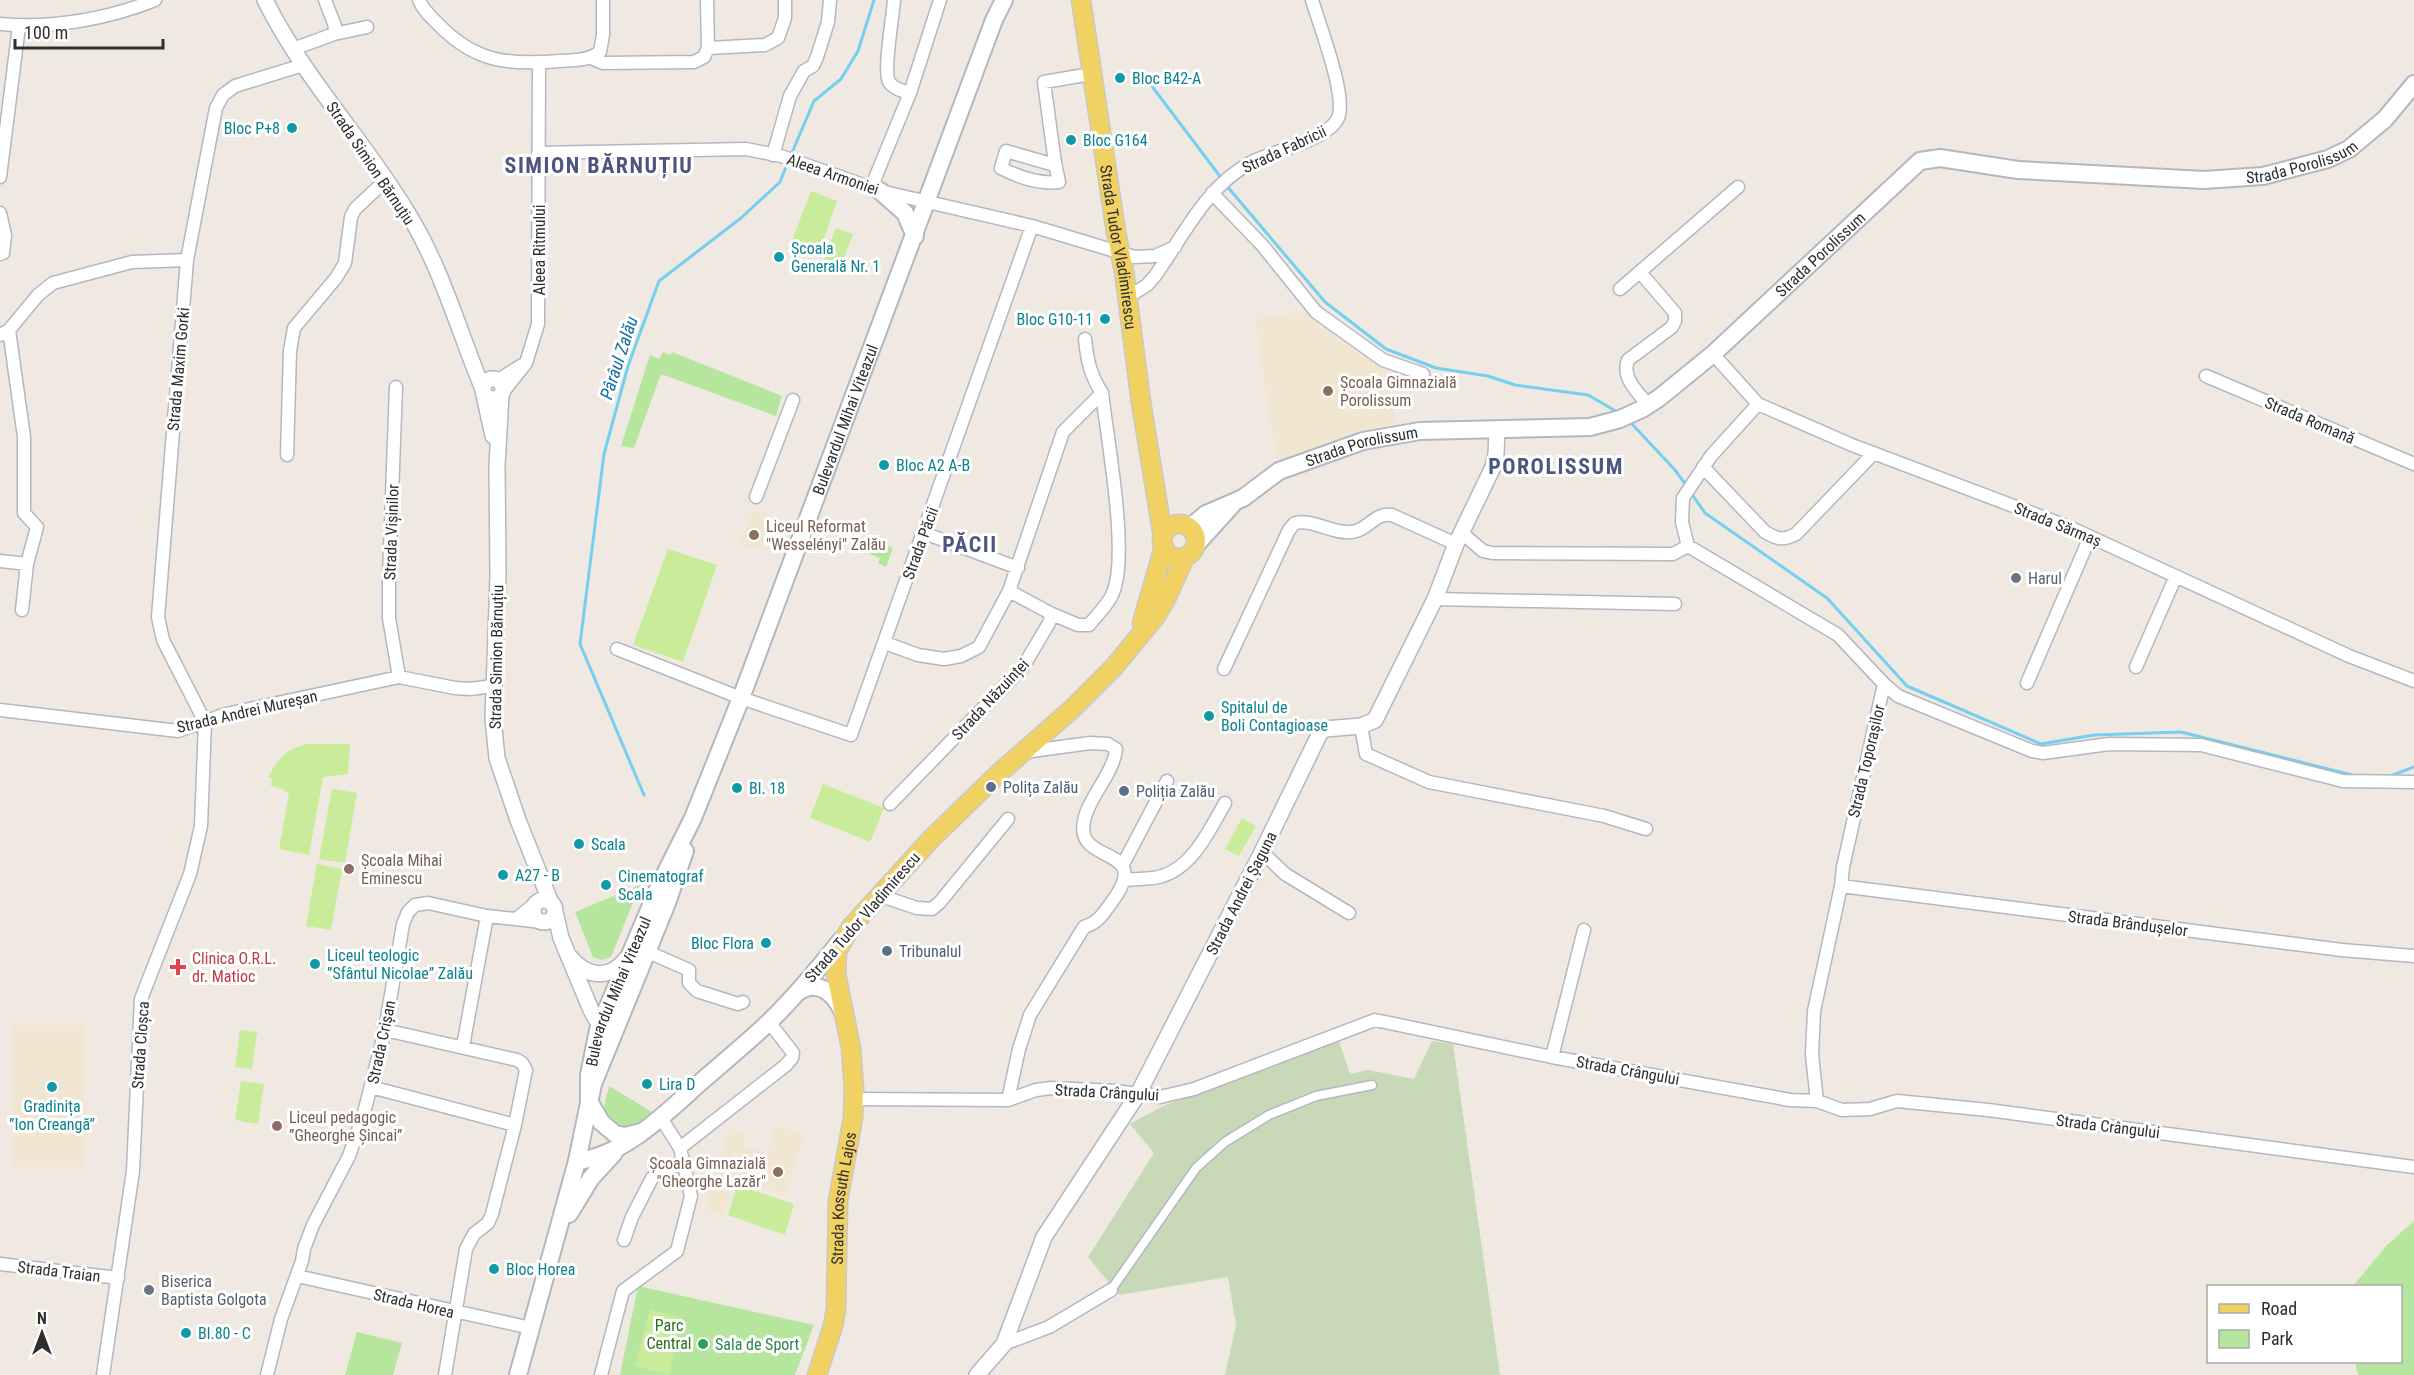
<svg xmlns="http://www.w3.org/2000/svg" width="2414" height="1375" viewBox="0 0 2414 1375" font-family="'Roboto Condensed',sans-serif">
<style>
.education{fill:#f0e6d1}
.green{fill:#b6e59e}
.cemetery{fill:#c8d9b8}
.pitch{fill:#c9ec9a}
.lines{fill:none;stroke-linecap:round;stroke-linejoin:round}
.stream{stroke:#75cff0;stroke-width:3}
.pedestrian-casing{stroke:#b4b7c1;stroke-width:11}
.minor-casing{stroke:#b4b7c1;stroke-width:15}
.tertiary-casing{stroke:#b4b7c1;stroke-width:18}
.secondary-casing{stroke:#b4b7c1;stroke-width:20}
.primary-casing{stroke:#c9c9c9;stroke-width:21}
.pedestrian{stroke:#fff;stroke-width:8}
.minor{stroke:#fff;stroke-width:12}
.tertiary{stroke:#fff;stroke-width:15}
.secondary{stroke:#fff;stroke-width:16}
.primary{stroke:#f2d163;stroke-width:18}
.culture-dot{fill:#0f9aa8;stroke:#fff;stroke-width:2}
.education-dot{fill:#8d6e63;stroke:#fff;stroke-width:2}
.worship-dot{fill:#6b7280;stroke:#fff;stroke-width:2}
.service-dot{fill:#5c6f8a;stroke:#fff;stroke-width:2}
.health-dot{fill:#e0444e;stroke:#fff;stroke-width:2}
.leisure-dot{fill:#2e9e5b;stroke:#fff;stroke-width:2}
.labels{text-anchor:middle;stroke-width:6;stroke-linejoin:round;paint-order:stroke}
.culture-label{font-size:16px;fill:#0d838f;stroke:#fff;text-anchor:start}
.street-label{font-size:16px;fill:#2e2e2e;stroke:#fff}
.education-label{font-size:16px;fill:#785e54;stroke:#fff;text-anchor:start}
.worship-label{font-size:16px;fill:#5b616d;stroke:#fff;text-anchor:start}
.service-label{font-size:16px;fill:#4e5e75;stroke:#fff;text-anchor:start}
.health-label{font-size:16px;fill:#be3a42;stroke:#fff;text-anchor:start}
.park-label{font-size:16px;fill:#2c6e1b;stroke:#fff}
.leisure-label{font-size:16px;fill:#27864d;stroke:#fff;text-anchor:start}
.water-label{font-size:18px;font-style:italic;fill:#0d6fa3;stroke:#fff}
.district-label{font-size:22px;font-weight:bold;letter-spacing:1.5px;fill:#4d5680;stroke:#fff}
</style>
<rect width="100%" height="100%" fill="#efe9e1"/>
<path class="education" d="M 1312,311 L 1386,359 L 1395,424 L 1362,431 L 1317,447 L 1277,465 L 1255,319 Z
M 753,509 L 772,516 L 760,551 L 740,543 Z
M 13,1025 L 84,1025 L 84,1166 L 14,1167 Z
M 776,1126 L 804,1135 L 786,1195 L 763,1188 L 765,1179 L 761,1178 L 764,1168 L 758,1166 L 756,1175 L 737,1170 L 723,1215 L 705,1209 L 729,1127 L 746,1133 L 743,1145 L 762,1151 L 760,1157 L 766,1159 Z"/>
<path class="green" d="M 663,352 L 670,355 L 672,352 L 782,396 L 776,416 L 661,374 L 634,448 L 621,446 L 650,355 L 659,359 Z
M 866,538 L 893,548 L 886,567 L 878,563 L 880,558 L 862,551 Z
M 640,885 L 611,957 L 602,960 L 593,957 L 575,912 Z
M 609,1086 L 652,1112 C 640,1128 634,1133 614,1129 C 600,1110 604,1107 609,1086 Z
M 2414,1221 L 2414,1375 L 2358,1375 L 2355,1362 L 2400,1362 L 2400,1286 L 2353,1286 L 2386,1246 Z
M 638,1286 L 814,1325 L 795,1375 L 620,1375 Z
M 357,1332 L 402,1343 L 393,1375 L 345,1375 Z"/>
<path class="cemetery" d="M 1339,1041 L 1350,1074 L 1368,1070 L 1414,1079 L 1432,1041 L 1453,1044 L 1500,1375 L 1225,1375 L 1236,1325 L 1228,1277 L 1119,1295 L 1088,1257 L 1154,1153 L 1130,1124 L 1163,1106 Z"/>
<path class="pitch" d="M 811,191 L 837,201 L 819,253 L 791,243 Z
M 836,228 L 853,234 L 840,269 L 823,262 Z
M 668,549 L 717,565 L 683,662 L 633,645 Z
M 308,744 L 350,744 L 348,774 L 323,777 L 309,855 L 279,849 L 289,794 L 280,788 L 271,786 L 272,778 L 268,777 C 280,757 285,749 308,744 Z
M 823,784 L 884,808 L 870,842 L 810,818 Z
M 332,789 L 357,793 L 345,863 L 319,859 Z
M 1242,818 L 1256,826 L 1239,856 L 1225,849 Z
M 317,864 L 342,869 L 331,930 L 306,926 Z
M 240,1030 L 257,1032 L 252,1069 L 235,1067 Z
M 241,1081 L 264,1084 L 258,1124 L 235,1120 Z
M 737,1185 L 794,1204 L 785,1235 L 728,1215 Z
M 650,1309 L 682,1318 L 669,1375 L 635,1366 Z"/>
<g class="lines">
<path class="stream" d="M 1148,81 L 1222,179
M 791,155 L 814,101 L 841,79 L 858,51 L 874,0
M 1226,185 L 1325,302 L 1386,349 L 1436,368 L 1488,376 L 1515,385 L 1588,395 L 1614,410
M 1631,423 L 1675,470 L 1686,485
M 1691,493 L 1705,513 L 1827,598 L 1907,686 L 2041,744 L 2094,735 L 2181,732 L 2352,775
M 2388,777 L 2414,767
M 644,795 L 580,644 L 604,454 L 628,366 L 659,281 L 741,218 L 780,182 L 788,162"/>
<g class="pedestrian-casing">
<path id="pedestrian" d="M 1111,1290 L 1196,1168 L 1225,1142 L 1269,1115 L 1316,1096 L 1372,1085"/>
</g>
<g class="minor-casing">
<path id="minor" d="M 419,0 C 423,10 431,17 439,25 C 476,63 509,65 560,61 C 575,60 588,61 600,52 L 603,35 L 603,0
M 894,0 C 893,16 883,71 889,82 C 894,89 903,91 910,93
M 0,24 C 51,29 108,19 155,0
M 334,34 L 367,27
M 708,48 L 765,45 L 778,38 L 785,18 L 785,0
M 293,49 L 334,34 L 335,26 L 325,0
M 591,58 L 603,63 L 694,62 L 704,57 L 708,48 L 707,0
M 538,153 L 746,149 L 781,156 L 880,191 L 1032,226 L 1135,257 L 1155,256 L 1175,247
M 773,155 L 790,96 L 804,71 L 813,66 L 817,57 L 828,22 L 830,0
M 1055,163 L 1059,182 C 1040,184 1018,177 1001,168 L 1006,151 L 1051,164 L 1055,163 L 1044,82 L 1091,74
M 0,177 L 19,26
M 871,188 L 910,93 L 940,0
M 1212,193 L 1262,245 L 1316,312 L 1383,360 L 1423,374
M 0,213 L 5,235 L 3,253 L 0,254
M 1640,272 L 1675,313 L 1675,321 L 1672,327 L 1628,360 C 1621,378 1638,392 1648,405
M 1620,289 L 1738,187
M 1128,297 L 1147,285 L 1155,276 C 1184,235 1206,186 1252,162 C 1273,151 1333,139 1339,115 C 1345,91 1320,27 1312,0
M 9,330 L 24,437 L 24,513 L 37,527 L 27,564 L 22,610
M 0,335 L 9,330 L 38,295 L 53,283 L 132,262 L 187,260
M 1713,354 L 1758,404 L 1852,445 L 2069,527 L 2349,656 L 2414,681
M 2206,376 L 2414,464
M 498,380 L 522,365
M 396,387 L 389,576 L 389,618 L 399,677
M 503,392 L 526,363 L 538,324 L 539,63
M 1758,404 L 1711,456 L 1683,498 L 1682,522 L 1688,546 L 1838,635 L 1884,684 L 1898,696 L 2032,751 L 2043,753 L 2109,744 L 2201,745 L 2343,781 L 2414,782
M 287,455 L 290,351 L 294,328 L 336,278 L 345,263 L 351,217 L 355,209 L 386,180
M 1703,467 L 1765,532 C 1777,539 1783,541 1796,534 L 1874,453
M 756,497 L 793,400
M 924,533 L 1018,568
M 1462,533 L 1483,551 L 1492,553 L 1673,554 L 1688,546
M 0,561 L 27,564
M 1435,599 L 1675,604
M 1052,614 L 1078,625 L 1089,625 C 1096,616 1107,606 1112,595 C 1130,558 1107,438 1102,393 C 1090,375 1087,359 1085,339
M 885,643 L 918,655 L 944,659 L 961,656 L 979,647 L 1009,591
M 617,649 L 741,698 L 851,735 L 1032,226
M 2136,667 L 2176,576
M 1224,669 L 1289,530 L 1295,523 C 1314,519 1332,534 1351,532 C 1368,531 1374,512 1392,515 L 1456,544
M 2027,683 L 2090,537
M 0,710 L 178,731 L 226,714 L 399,677 L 455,688 L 470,689 L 493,686
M 1361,726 L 1366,754 L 1429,782 L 1604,816 L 1646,829
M 890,804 L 1023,667 L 1049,623 L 1052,614 L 1009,591 L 1063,432 L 1102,393
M 1262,852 L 1285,874 L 1349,913
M 1122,866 L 1167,781
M 1125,880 C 1137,878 1151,880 1162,876 C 1193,867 1210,829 1225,803
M 1841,886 L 2342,950 L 2414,956
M 878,895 L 917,908 L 932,909 L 940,902 L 1008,819
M 516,919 L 536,903
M 648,952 L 689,970 L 689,983 L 697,991 L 738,1004 L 743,1002
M 385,1030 L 517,1060 L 522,1063 L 526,1070 L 515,1125 L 492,1214 L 488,1223 L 474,1234 L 466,1249 L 445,1375
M 463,1046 L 487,916
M 1552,1057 L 1584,930
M 371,1087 L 515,1125
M 854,1099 L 1008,1100 L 1036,1090 L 1051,1088 L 1116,1091 L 1160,1097 L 1194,1089 L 1375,1020 L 1552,1057 L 1790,1100 L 1817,1101 L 1842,1110 L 1870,1109 L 1897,1101 L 1988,1110 L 2414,1167
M 1008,1100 L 1019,1049 L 1030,1015 L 1084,927 C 1098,923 1103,914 1111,903 C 1156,843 1074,867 1084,821 C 1088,798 1114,773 1116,749 L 1108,744 L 1090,743 L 1024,752
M 1817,1101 L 1812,1055 L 1814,1011 L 1841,886 L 1843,867 L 1884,684
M 680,1148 L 786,1065 L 792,1058 L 793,1053 L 769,1022
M 624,1240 L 632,1217 L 652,1178 L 683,1161
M 0,1264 L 118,1278
M 297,1276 L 531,1328
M 1004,1344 L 1049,1327 L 1111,1290
M 103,1375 L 133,1171 L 141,999 L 190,874 L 201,826 L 205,722 L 163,640 L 158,617 L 187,260 L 216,108 L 223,95 L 235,86 L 303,65
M 267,1375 L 281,1319 L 302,1261 L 304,1249 L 313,1225 L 349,1156 L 364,1113 L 385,1030 L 403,924 L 408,912 L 415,905 L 428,903 L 487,916 L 542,922
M 601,1375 L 623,1291 L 677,1251 L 691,1196 L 680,1148 L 661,1118"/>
</g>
<g class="tertiary-casing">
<path id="tertiary" d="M 265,0 C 303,77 363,139 407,212 C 441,266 458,329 482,387
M483 389a10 10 0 1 1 20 0a10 10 0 1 1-20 0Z
M 484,395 L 493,436
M 501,395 L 497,465 L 498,576 L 493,719 L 497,758 L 518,820 L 551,903
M533 911a11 11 0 1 1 22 0a11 11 0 1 1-22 0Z
M 555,912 L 561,938 L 591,1010 L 596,1019 L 611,1027
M 570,957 C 587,978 610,980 627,958
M 977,1375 L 1004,1344 L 1044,1237 L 1138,1094 L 1262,852 L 1320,733 L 1325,729 L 1361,726 L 1375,720 L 1435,599 L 1456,544 L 1493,467 L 1496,454 L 1497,430"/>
</g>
<g class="secondary-casing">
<g id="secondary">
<path d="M 880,191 L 905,213 L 915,236"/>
<path id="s1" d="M 1189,528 L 1206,514 L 1243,498 L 1279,471 L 1363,441 L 1420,431 L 1590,427 L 1620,419 L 1642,409 L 1659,398 L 1713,354 L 1920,161 L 1940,158 L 2018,170 L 2204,180 L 2263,176 L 2328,159 L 2349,149 L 2385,119 L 2414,84"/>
<path d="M 1195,546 L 1233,504"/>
<path d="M 798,992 C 817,979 833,992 842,1010"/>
<path id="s2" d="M 641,1132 L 625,1136 L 615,1134 L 601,1122 L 589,1101 L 589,1075 L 598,1030 L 661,882 L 693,818 L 741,698 L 994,20 L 1004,0"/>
<path d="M 577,1161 C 625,1156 669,1110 703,1080 C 725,1061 748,1042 769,1022 C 796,996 819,968 842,939"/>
<path d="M 569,1214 L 591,1178 L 614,1153"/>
<path d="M 518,1375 L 577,1161 L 593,1084 L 667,903 L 685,851"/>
</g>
</g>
<g class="primary-casing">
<g id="primary">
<path id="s3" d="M 1081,0 L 1116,232 L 1124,271 L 1141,402 L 1163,537"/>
<circle cx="1179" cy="541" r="17"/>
<path d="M 1142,623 L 1164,547"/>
<path id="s4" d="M 817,1375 L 833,1326 L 836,1309 L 838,1201 L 853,1118 L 854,1088 L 851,1048 L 836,974 L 837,951 L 851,927 L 931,839 L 997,775 L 1072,709 L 1114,667 L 1156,616 L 1166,599 L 1185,557"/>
</g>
</g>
<use href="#pedestrian" class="pedestrian"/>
<use href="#minor" class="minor"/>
<use href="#tertiary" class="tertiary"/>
<use href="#secondary" class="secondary"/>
<use href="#primary" class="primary"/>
</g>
<g class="culture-dot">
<circle cx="1120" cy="78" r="6"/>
<circle cx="292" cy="128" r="6"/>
<circle cx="1071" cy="140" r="6"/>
<circle cx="779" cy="257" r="6"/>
<circle cx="1105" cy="319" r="6"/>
<circle cx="884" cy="465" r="6"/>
<circle cx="1209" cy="716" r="6"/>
<circle cx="737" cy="788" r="6"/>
<circle cx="579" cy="844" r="6"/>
<circle cx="503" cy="875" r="6"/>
<circle cx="606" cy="885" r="6"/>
<circle cx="766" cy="943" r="6"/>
<circle cx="315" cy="964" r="6"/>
<circle cx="647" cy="1084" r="6"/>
<circle cx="52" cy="1087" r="6"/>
<circle cx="494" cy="1269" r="6"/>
<circle cx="186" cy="1333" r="6"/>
</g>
<g class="education-dot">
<circle cx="1328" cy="391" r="6"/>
<circle cx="754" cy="535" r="6"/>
<circle cx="349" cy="869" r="6"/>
<circle cx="277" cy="1126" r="6"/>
<circle cx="778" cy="1172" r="6"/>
</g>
<g class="worship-dot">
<circle cx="2016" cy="578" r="6"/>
<circle cx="149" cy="1290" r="6"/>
</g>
<g class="service-dot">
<circle cx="991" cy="787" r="6"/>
<circle cx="1124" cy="791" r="6"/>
<circle cx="887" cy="951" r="6"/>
</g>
<path class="health-dot" d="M175 958h6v6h6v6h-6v6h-6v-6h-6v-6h6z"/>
<circle class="leisure-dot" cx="703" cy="1344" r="6"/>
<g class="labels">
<g class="culture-label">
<text x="1132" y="84">Bloc B42-A</text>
<text x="280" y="134" text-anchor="end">Bloc P+8</text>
<text x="1083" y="146">Bloc G164</text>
<text x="791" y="254">Școala<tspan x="791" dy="18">Generală Nr. 1</tspan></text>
<text x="1093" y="325" text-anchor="end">Bloc G10-11</text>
<text x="896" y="471">Bloc A2 A-B</text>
<text x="1221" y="713">Spitalul de<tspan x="1221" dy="18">Boli Contagioase</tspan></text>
<text x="749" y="794">Bl. 18</text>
<text x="591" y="850">Scala</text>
<text x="515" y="881">A27 - B</text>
<text x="618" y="882">Cinematograf<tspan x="618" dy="18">Scala</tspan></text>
<text x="754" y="949" text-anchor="end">Bloc Flora</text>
<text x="327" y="961">Liceul teologic<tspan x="327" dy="18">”Sfântul Nicolae” Zalău</tspan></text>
<text x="659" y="1090">Lira D</text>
<text x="52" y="1112" text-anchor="middle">Gradinița<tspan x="52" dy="18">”Ion Creangă”</tspan></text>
<text x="506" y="1275">Bloc Horea</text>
<text x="198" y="1339">Bl.80 - C</text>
</g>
<g class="street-label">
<text transform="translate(1284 149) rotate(-25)" y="6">Strada Fabricii</text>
<text dy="6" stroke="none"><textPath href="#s1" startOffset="1238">Strada Porolissum</textPath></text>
<text transform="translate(371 163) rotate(56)" y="6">Strada Simion Bărnuțiu</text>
<text transform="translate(833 174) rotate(19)" y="6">Aleea Armoniei</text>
<text dy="6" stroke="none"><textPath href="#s3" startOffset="250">Strada Tudor Vladimirescu</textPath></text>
<text transform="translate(539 250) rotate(-90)" y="6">Aleea Ritmului</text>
<text dy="6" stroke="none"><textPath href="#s1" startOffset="716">Strada Porolissum</textPath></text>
<text transform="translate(178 369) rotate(-85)" y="6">Strada Maxim Gorki</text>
<text dy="6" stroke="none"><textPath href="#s2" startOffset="800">Bulevardul Mihai Viteazul</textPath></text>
<text transform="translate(2310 420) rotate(23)" y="6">Strada Romană</text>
<text dy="6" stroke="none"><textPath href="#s1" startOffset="194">Strada Porolissum</textPath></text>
<text transform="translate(2058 524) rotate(22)" y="6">Strada Sărmaș</text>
<text transform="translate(391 532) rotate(-88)" y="6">Strada Vișinilor</text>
<text transform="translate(920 543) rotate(-70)" y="6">Strada Păcii</text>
<text transform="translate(496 657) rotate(-89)" y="6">Strada Simion Bărnuțiu</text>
<text transform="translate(990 699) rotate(-47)" y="6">Strada Năzuinței</text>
<text transform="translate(247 711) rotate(-13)" y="6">Strada Andrei Mureșan</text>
<text transform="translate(1866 761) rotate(-77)" y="6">Strada Toporașilor</text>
<text transform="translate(1241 893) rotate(-63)" y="6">Strada Andrei Șaguna</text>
<text transform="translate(862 917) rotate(-49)" y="6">Strada Tudor Vladimirescu</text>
<text transform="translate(2128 923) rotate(7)" y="6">Strada Brândușelor</text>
<text dy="6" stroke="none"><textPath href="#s2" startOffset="184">Bulevardul Mihai Viteazul</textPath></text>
<text transform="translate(381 1042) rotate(-78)" y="6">Strada Crișan</text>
<text transform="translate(140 1045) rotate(-86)" y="6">Strada Cloșca</text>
<text transform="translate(1628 1070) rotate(10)" y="6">Strada Crângului</text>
<text transform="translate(1107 1092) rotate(3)" y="6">Strada Crângului</text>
<text transform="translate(2108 1126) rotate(7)" y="6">Strada Crângului</text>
<text dy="6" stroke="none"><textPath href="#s4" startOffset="180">Strada Kossuth Lajos</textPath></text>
<text transform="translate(59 1271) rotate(7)" y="6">Strada Traian</text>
<text transform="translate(414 1303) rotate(13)" y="6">Strada Horea</text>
</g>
<g class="education-label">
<text x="1340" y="388">Școala Gimnazială<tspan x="1340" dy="18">Porolissum</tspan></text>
<text x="766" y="532">Liceul Reformat<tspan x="766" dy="18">"Wesselényi" Zalău</tspan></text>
<text x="361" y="866">Școala Mihai<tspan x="361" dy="18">Eminescu</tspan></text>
<text x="289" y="1123">Liceul pedagogic<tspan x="289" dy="18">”Gheorghe Șincai”</tspan></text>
<text x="766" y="1169" text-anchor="end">Școala Gimnazială<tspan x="766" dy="18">"Gheorghe Lazăr"</tspan></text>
</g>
<g class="worship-label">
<text x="2028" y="584">Harul</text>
<text x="161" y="1287">Biserica<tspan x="161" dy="18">Baptista Golgota</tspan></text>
</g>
<g class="service-label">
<text x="1003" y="793">Polița Zalău</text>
<text x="1136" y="797">Poliția Zalău</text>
<text x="899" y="957">Tribunalul</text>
</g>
<g class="health-label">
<text x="192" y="964">Clinica O.R.L.<tspan x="192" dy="18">dr. Matioc</tspan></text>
</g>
<g class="park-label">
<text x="669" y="1331">Parc<tspan x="669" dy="18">Central</tspan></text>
</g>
<g class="leisure-label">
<text x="715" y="1350">Sala de Sport</text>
</g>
<g class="water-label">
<text transform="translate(619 358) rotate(-72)" y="6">Pârâul Zalău</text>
</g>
<g class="district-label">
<text x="599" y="173">SIMION BĂRNUȚIU</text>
<text x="1556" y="474">POROLISSUM</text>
<text x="970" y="552">PĂCII</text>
</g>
</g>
<rect x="2207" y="1285" width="195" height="78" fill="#ffffff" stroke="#ababab" stroke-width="1.5"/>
<rect x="2219" y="1304" width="30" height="9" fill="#f2d163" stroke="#ababab" stroke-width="1.5"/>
<text x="2261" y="1315" font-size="18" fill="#2e2e2e">Road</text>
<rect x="2219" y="1330" width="30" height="18" fill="#b6e59e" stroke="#ababab" stroke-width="1.5"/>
<text x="2261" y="1345" font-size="18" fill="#2e2e2e">Park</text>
<g transform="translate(42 1333)" stroke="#ffffff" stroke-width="4.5" paint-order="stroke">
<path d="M0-4.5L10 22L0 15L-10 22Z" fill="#2e2e2e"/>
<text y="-9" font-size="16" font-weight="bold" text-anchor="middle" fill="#2e2e2e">N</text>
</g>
<path d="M15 39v9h148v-9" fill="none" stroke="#2e2e2e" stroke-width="3"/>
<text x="24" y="39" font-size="18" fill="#2e2e2e" stroke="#ffffff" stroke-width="4.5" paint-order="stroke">100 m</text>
</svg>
